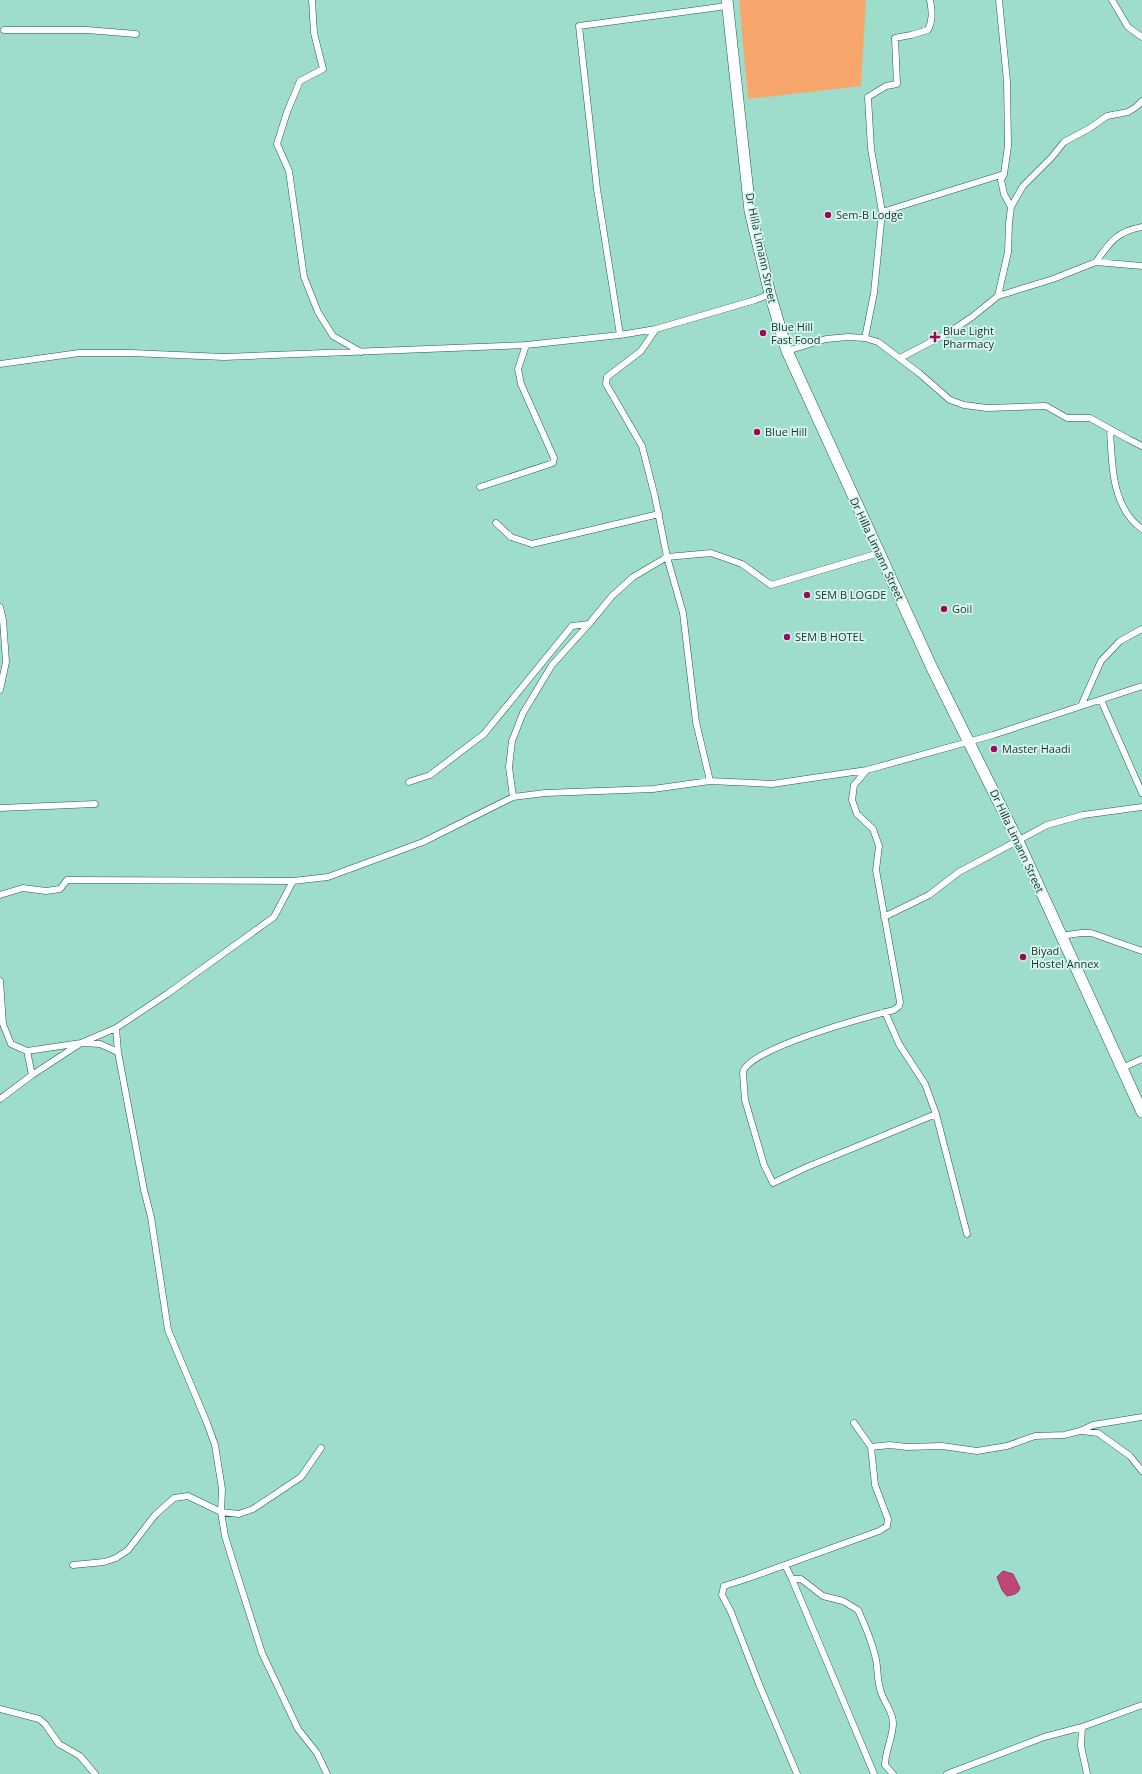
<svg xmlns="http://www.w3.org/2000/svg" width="1142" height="1774" viewBox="0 0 1142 1774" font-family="'Open Sans',sans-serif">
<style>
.green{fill:#f7a76c}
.water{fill:#bf467b;stroke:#8d3f63}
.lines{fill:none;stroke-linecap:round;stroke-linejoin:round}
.minor-casing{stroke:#1e5e50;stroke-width:7}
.trunk-casing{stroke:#1e5e50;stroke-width:12}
.minor{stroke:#fff;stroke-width:6}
.trunk{stroke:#fff;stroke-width:11}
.poi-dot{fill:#9b0959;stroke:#d8f7ee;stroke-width:1.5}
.labels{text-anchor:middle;stroke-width:3.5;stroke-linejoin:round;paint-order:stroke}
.poi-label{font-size:11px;fill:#17302a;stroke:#d8f7ee;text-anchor:start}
.street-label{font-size:11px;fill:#17302a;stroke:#d8f7ee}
</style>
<rect width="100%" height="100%" fill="#9eddcc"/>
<path class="green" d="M 739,0 L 866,0 L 861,86 L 748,99 Z"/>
<path class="water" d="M 1003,1571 L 1013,1574 L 1020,1588 C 1018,1594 1013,1595 1007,1596 L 1002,1590 L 997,1577 Z"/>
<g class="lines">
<g class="minor-casing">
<path id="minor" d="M 312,0 L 314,33 L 323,69 L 300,81 L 287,112 L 277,144 L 289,171 L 304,277 L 318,312 L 333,336 L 361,352
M 1112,0 L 1128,27 L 1142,37
M 4,30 L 87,30 L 136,34
M 1011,207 L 1023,186 L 1052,157 L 1064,142 L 1090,128 L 1107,116 L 1128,112 L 1136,107 L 1142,101
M 882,212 L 1004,174
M 1096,262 C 1110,242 1116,232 1142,227
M 998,296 L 1008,252 L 1009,223 L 1011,207 L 1004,194 L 1001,180 L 1004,174 L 1008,146 L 1007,81 L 999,0
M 656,329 L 641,351 L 607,377 L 606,384 L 642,446 L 655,497 L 667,557 L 683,613 L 696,722 L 710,781
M 620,335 L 597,189 L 579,26 L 727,6
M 865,338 L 874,293 L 882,212 L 871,149 L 868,97 L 886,86 L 897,84 L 895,38 L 911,35 L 928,30 C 933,20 932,11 930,0
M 787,351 L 826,339 L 848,337 L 865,338 L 878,342 L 919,373 L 950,400 L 964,405 L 987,408 L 1046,406 L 1067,418 L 1090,418 L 1128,439 L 1142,446
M 900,358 L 948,333 L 972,317 L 998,296 L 1053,279 L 1096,262 L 1142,266
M 0,364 L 79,353 L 131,353 L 224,357 L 526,345 L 620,335 L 656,329 L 755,300 L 770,294
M 1110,429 C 1112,463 1111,507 1142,529
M 480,487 L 553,463 L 554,458 L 521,384 L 518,369 L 526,345
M 496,523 L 511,537 L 532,544 L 659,514
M 0,607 L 3,620 L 6,662 L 0,690
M 1101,700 L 1142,793
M 1081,706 L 1101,661 L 1120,641 L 1142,629
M 867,770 L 854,785 L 852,800 L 857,814 L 873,829 L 879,846 L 876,870 L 900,1002 L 899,1006 L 894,1010 C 870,1016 745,1049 743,1073 L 745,1100 L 764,1165 L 773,1183 L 807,1167 L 936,1114
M 409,782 L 430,775 L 484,734 L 572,626 L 589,624
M 513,797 L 509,767 L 512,741 L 523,713 L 552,665 L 589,624 L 612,596 L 633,577 L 667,557 L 711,553 L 742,564 L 771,585 L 879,553
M 0,808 L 95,804
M 0,895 L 23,888 L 46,891 L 60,889 L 67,880 L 293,881
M 884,917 L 929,895 L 959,872 L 1047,825 L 1083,815 L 1142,807
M 1061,936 L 1081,933 L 1091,933 L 1142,951
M 0,981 L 3,1024 L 11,1044 L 27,1051 L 81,1043 L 100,1044 L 118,1052 L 144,1190 L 151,1217 L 168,1330 L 207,1423 L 215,1445 L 222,1489 L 221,1512 L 225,1536 L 233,1562 L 262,1653 L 298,1729 L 317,1753 L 327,1774
M 885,1012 L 899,1044 L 925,1084 L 936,1114 L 967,1234
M 116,1028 L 118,1052
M 27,1051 L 32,1075
M 1122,1068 L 1142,1059
M 0,1099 L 32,1075 L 81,1043 L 116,1028 L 167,994 L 274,917 L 293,881 L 328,877 L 423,842 L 513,797 L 545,793 L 653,789 L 710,781 L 772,784 L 867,770 L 993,735 L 1142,686
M 1082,1431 L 1098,1433 L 1130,1456 L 1142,1471
M 871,1447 L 890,1445 L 907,1447 L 942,1446 L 977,1451 L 1007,1446 L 1035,1436 L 1064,1435 L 1080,1431 L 1093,1425 L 1142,1417
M 73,1565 L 104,1562 L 116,1558 L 128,1550 L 155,1515 L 174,1498 L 188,1496 L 221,1512 L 239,1514 L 253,1509 L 301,1477 L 321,1448
M 785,1565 L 792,1579 L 874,1774
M 792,1579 L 801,1579 L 823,1596 L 843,1601 L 858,1610 C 865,1625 872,1642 876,1659 C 878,1670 877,1681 881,1692 C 884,1703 893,1711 893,1723 C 893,1738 885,1751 885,1765 L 893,1774
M 0,1709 L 39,1719 L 45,1724 L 59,1744 L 80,1756 L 95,1774
M 1082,1727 L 1081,1746 L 1087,1774
M 797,1774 L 759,1684 L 731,1612 L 722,1595 L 724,1586 L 746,1579 L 879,1531 L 887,1526 L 888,1519 L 875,1485 L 871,1447 L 854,1423
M 947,1774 L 1044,1737 L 1082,1727 L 1142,1705"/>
</g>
<g class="trunk-casing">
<path id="trunk" d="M 727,0 L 750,211 L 770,294 L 787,351 L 932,668 L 1018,841 L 1142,1112"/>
</g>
<use href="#minor" class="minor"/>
<use href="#trunk" class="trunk"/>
</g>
<g class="poi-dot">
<circle cx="828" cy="215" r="4"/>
<circle cx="763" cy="333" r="4"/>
<path d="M933 331h4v4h4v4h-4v4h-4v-4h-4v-4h4z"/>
<circle cx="757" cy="432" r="4"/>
<circle cx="807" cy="595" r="4"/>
<circle cx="944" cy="609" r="4"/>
<circle cx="787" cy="637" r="4"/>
<circle cx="994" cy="749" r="4"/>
<circle cx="1023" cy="957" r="4"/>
</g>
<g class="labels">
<g class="poi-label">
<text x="836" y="219">Sem-B Lodge</text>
<text x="771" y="331">Blue Hill<tspan x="771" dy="13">Fast Food</tspan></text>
<text x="943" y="335">Blue Light<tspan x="943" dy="13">Pharmacy</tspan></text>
<text x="765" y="436">Blue Hill</text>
<text x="815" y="599">SEM B LOGDE</text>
<text x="952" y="613">Goil</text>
<text x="795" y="641">SEM B HOTEL</text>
<text x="1002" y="753">Master Haadi</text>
<text x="1031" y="955">Biyad<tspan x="1031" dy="13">Hostel Annex</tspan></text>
</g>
<g class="street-label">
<text transform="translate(761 248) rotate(78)" y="4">Dr Hilla Limann Street</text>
<text transform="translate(877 549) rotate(65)" y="4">Dr Hilla Limann Street</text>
<text transform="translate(1017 841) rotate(65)" y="4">Dr Hilla Limann Street</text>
</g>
</g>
</svg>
